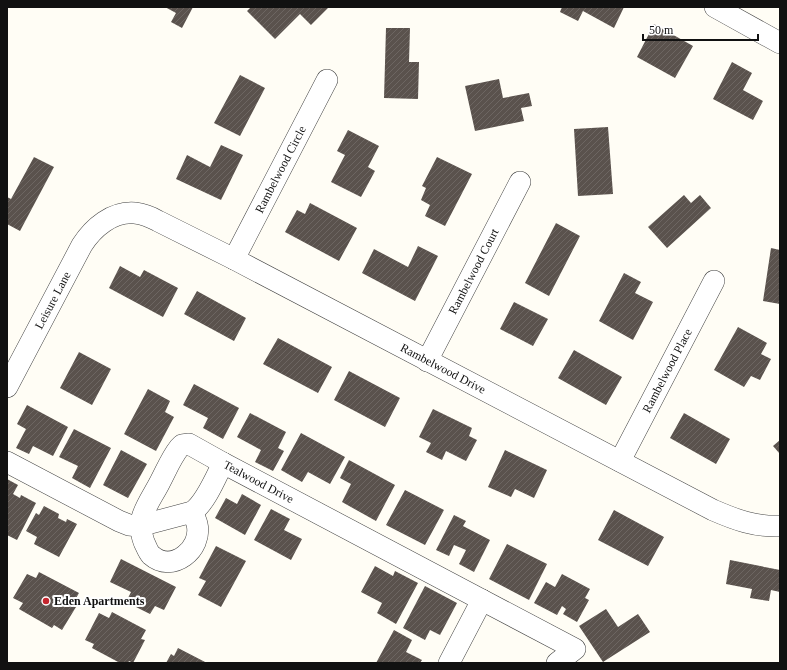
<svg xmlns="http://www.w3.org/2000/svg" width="787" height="670" viewBox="0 0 787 670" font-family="'Times New Roman',serif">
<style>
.building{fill:url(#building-hatch)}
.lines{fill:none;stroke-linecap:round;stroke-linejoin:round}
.minor-casing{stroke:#444;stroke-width:22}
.minor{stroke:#fff;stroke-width:21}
.poi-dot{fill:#c4262e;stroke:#fff;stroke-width:1.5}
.labels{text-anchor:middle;stroke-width:4;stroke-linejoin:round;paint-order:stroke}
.street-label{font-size:12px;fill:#111;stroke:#fff}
.poi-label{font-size:12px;font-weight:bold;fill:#111;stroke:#fff;text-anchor:start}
</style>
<defs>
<pattern id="building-hatch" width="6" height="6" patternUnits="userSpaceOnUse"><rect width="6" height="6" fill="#5a524d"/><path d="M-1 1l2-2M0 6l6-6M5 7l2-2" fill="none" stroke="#6d6662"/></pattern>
</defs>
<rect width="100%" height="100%" fill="#fffdf5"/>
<path class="building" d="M 165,7 L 193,7 L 182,28 L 171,22 L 176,13 Z
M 251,7 L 327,7 L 328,8 L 311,25 L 300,14 L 275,39 L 247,11 Z
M 562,7 L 624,7 L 614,28 L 583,11 L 578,21 L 560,12 Z
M 654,24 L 693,46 L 675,78 L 637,57 Z
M 386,28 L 410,28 L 409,62 L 419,62 L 418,99 L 384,98 Z
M 732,62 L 752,73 L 743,90 L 763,101 L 753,120 L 713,99 Z
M 240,75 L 265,88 L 240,136 L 214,123 Z
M 499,79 L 503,98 L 529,93 L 532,106 L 521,108 L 524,121 L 475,131 L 465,86 Z
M 608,127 L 613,194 L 578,196 L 574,129 Z
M 348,130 L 379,146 L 368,167 L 375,171 L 361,197 L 331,182 L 345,155 L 337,151 Z
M 221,145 L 243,155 L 221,200 L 176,179 L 187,155 L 210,167 Z
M 34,157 L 54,167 L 20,231 L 7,224 L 7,197 L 11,199 Z
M 437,157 L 472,174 L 445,226 L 425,216 L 430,205 L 421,200 L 426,188 L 422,186 Z
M 684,195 L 691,203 L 700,195 L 711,208 L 667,248 L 648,227 Z
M 310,203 L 357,228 L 339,261 L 285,232 L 297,210 L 305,214 Z
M 556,223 L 580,236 L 549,296 L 525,283 Z
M 418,246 L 438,256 L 415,301 L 362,273 L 374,249 L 408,267 Z
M 771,248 L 780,250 L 780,304 L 763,301 Z
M 120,266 L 140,277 L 144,270 L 178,288 L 163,317 L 109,288 Z
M 624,273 L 641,282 L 635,293 L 653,302 L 633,340 L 599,321 Z
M 197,291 L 246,318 L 234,341 L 184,314 Z
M 514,302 L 548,319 L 533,346 L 500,329 Z
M 738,327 L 767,343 L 761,354 L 771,359 L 760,380 L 751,376 L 744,387 L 714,370 Z
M 278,338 L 332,367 L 318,393 L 263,364 Z
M 574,350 L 622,377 L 606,405 L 558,378 Z
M 79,352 L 111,369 L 92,405 L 60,388 Z
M 349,371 L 400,398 L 385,427 L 334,400 Z
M 194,384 L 239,408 L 223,439 L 203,428 L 208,418 L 183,405 Z
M 148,389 L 170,401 L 165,412 L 174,417 L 156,451 L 124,434 Z
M 27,405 L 68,427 L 53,456 L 33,446 L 29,454 L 16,448 L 26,429 L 17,424 Z
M 433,409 L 472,428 L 469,436 L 477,440 L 466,461 L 446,451 L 442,460 L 426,452 L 431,443 L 419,437 Z
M 250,413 L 286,432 L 278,448 L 284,451 L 273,471 L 255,462 L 261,450 L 237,437 Z
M 684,413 L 730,439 L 716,464 L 670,438 Z
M 74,429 L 111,448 L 90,488 L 72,478 L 78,466 L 59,457 Z
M 301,433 L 345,457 L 330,484 L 308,472 L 302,482 L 281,470 Z
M 780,440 L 780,454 L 773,446 Z
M 121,450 L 147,464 L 128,498 L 103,485 Z
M 505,450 L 547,470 L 534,498 L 515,489 L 511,497 L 488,487 Z
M 349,460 L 395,485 L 376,521 L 342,502 L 351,484 L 340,478 Z
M 7,479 L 18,485 L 13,494 L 20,498 L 21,495 L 36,503 L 17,540 L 7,535 Z
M 405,490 L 444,510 L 425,545 L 386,525 Z
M 242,494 L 261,505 L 245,535 L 215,518 L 226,498 L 237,504 Z
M 44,506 L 59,514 L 58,518 L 66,522 L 67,519 L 77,524 L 59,557 L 34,544 L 37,537 L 26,531 L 36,513 L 39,515 Z
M 271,509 L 290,519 L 284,530 L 302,539 L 291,560 L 254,540 Z
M 614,510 L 664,537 L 648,566 L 598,540 Z
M 454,515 L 466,521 L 463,526 L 490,540 L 474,572 L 459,564 L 466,550 L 454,545 L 449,556 L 436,550 Z
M 507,544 L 547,564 L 529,600 L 489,579 Z
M 216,546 L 246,561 L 221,607 L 198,595 L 206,581 L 199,578 Z
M 121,559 L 176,587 L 164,610 L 155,606 L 150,614 L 126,602 L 131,592 L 110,582 Z
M 730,560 L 780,570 L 780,592 L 771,590 L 769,601 L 750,598 L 752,589 L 726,584 Z
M 375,566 L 393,576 L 395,571 L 418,583 L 396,624 L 377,613 L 382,603 L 361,592 Z
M 39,572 L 79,593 L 72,605 L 76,607 L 62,630 L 54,625 L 52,628 L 19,609 L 23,603 L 13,598 L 27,574 L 36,578 Z
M 562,574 L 590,589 L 585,598 L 589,600 L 577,622 L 563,614 L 566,609 L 562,606 L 557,615 L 534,603 L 546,582 L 555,587 Z
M 425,586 L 457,603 L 440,635 L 430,630 L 425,640 L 403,628 Z
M 606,609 L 618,627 L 638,614 L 650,632 L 603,662 L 579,626 Z
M 112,612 L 146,630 L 141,639 L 145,640 L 133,663 L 129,661 L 128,663 L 120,663 L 92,648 L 94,644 L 85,640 L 99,613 L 109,618 Z
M 394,630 L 412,640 L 406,652 L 422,660 L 420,663 L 376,663 Z
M 178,648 L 207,663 L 166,663 L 171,654 L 174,656 Z"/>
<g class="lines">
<g class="minor-casing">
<g id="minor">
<path d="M 715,7 L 780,43"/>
<path id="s1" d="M 234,259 L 327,80"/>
<path id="s2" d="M 427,361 L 520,182"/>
<path id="s3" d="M 7,387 L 82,245 C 93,228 112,211 135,213 C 143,214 151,217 158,221 L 234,259 L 713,510 C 736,520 755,527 780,526"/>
<path id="s4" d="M 620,461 L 714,281"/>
<path id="s5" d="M 7,462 L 119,521 L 129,525 L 139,526 L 192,512 C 205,504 216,477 223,463 L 482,600"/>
<path d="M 192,512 C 194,516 196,520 197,524 C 203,549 172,574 151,555 C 148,552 146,546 144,542 C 141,534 140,526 142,518 C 145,506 154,494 160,482 C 166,471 171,458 179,448 L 182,445 L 189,444 L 223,463"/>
<path d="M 449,663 L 482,600 L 575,649 L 557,663"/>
</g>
</g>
<use href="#minor" class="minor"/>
</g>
<circle class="poi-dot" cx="46" cy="601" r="4"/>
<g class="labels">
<g class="street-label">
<text dy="4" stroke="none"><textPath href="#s1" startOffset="101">Rambelwood Circle</textPath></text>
<text dy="4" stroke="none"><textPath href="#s2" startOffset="101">Rambelwood Court</textPath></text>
<text dy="4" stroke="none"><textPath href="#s3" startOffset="98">Leisure Lane</textPath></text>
<text dy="4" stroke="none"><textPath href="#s3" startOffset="571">Rambelwood Drive</textPath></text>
<text dy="4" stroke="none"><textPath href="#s4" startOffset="102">Rambelwood Place</textPath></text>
<text dy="4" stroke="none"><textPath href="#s5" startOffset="301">Tealwood Drive</textPath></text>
</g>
<g class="poi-label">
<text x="54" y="605">Eden Apartments</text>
</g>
</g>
<rect width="787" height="670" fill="none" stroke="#111111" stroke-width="16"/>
<path d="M643 34v6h115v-6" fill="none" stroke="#111111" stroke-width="2"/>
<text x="649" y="34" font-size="12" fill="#111111" stroke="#ffffff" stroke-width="3" paint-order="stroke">50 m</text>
</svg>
